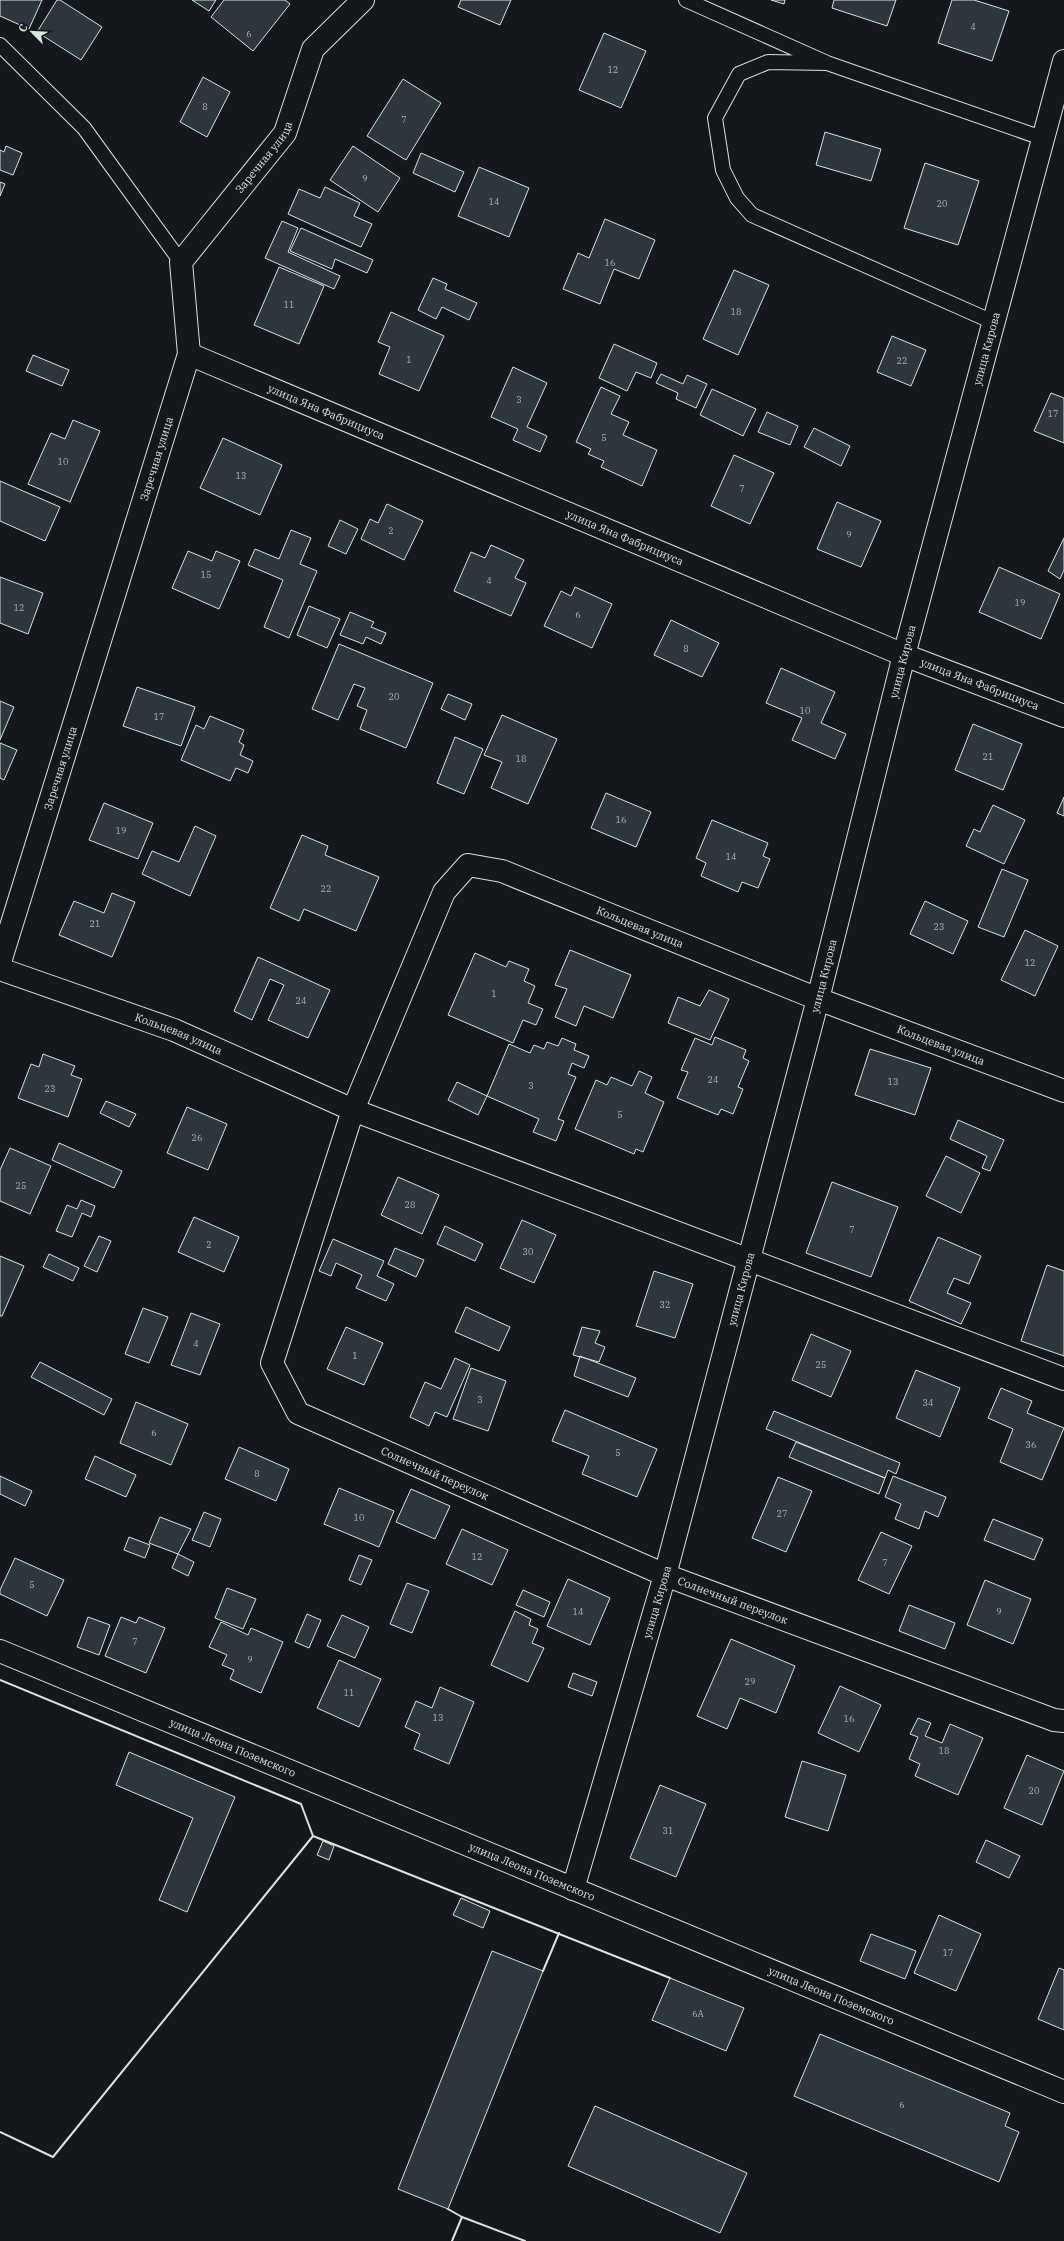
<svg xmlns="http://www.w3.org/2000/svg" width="1064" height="2241" viewBox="0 0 1064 2241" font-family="'IBM Plex Serif',serif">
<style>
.building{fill:#2c363c;stroke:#d8e6dc}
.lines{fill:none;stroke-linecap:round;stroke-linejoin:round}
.service-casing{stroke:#d8e6dc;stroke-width:16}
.minor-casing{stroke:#d8e6dc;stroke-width:24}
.service{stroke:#14181c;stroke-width:14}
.minor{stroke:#14181c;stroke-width:22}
.wall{stroke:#d8e6dc;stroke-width:2}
.labels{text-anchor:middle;stroke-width:3;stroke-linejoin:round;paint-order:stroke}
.number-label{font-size:9px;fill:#adbab4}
.street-label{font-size:11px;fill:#d8e6dc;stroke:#14181c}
</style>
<rect width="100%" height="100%" fill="#14181c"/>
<path class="building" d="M 0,0 L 42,0 L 29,29 L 0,16 Z
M 57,0 L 60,0 L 102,27 L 81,60 L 37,32 Z
M 192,0 L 216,0 L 209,11 Z
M 224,0 L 285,0 L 290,4 L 253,51 L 211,17 Z
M 461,0 L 511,0 L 500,25 L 458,7 Z
M 771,0 L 785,0 L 784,4 Z
M 834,0 L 896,0 L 887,26 L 832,8 Z
M 952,0 L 974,0 L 1009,11 L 992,61 L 938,43 Z
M 604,33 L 646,51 L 621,108 L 579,90 Z
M 203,77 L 230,92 L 207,137 L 180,122 Z
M 403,79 L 441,103 L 406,160 L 367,136 Z
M 825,132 L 881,149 L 871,181 L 816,165 Z
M 6,146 L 22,153 L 13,175 L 0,170 L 0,150 L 4,152 Z
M 353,146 L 400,178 L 378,212 L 330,180 Z
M 421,153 L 464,172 L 455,192 L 413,173 Z
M 925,163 L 979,181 L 958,245 L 904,228 Z
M 479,167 L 529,188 L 509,237 L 458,216 Z
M 0,182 L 5,184 L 0,196 Z
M 325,187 L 360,203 L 354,216 L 372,224 L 361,247 L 288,214 L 299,189 L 320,198 Z
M 605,219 L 655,240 L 639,279 L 614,269 L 600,304 L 563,289 L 578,253 L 589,258 Z
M 282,221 L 298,228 L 288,252 L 340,276 L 334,289 L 265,258 Z
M 301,228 L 373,260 L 367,273 L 335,259 L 332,269 L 290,251 Z
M 279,267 L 324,286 L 299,344 L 254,325 Z
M 734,270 L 769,285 L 738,355 L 703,339 Z
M 433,278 L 447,284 L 445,289 L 477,303 L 469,320 L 442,307 L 436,319 L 418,310 Z
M 391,312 L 444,336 L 419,391 L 379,374 L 390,347 L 378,342 Z
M 892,336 L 926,350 L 911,386 L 877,372 Z
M 614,344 L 657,363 L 651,378 L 636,372 L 627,391 L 599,378 Z
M 33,355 L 69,370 L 62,386 L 26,371 Z
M 513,367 L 547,383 L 527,427 L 547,436 L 540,452 L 513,440 L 518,429 L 491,417 Z
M 661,374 L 683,384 L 687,375 L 707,384 L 696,408 L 676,399 L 678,393 L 656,383 Z
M 601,387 L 620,396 L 611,414 L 629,422 L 623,435 L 657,450 L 642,486 L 601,467 L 604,461 L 588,454 L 591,449 L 576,442 Z
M 712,389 L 756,409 L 743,436 L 700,415 Z
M 1051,393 L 1064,398 L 1064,443 L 1034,431 Z
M 767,412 L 798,426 L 790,445 L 758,432 Z
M 73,420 L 100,431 L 70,502 L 28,484 L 51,433 L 65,439 Z
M 814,428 L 850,446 L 841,466 L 804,447 Z
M 223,438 L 282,465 L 260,515 L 200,488 Z
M 734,455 L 774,473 L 750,524 L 711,506 Z
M 0,481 L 60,507 L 45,541 L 0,521 Z
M 837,502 L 881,521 L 861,567 L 817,549 Z
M 387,504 L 423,521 L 404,560 L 361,539 L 370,519 L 378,523 Z
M 340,520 L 358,529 L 346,554 L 328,546 Z
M 291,530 L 311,538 L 300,564 L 317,571 L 289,638 L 264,627 L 283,580 L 248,565 L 255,549 L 279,559 Z
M 1064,538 L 1064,570 L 1060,579 L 1048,571 Z
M 491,545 L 524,560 L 515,578 L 526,583 L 511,616 L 454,591 L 471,552 L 485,558 Z
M 188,551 L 212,561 L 216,551 L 240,561 L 219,609 L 172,588 Z
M 999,567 L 1060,594 L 1041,639 L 979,612 Z
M 0,577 L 43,593 L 28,634 L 0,623 Z
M 575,587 L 612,604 L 592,648 L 544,626 L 561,591 L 571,596 Z
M 309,606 L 340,619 L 327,648 L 297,635 Z
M 350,612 L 374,622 L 371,627 L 386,633 L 381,644 L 366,637 L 363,644 L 340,635 Z
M 671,620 L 719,643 L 702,677 L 654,655 Z
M 339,644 L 433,683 L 406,748 L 360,729 L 367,710 L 357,706 L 365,688 L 354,684 L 338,720 L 312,709 Z
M 781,668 L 835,692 L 821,723 L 846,734 L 835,759 L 792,740 L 802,718 L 766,703 Z
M 137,687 L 195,707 L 181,746 L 123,726 Z
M 448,694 L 472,704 L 465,720 L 441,709 Z
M 0,701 L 14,707 L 0,740 Z
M 502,715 L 557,739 L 528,804 L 491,788 L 502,762 L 484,755 Z
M 210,716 L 244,730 L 239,742 L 244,745 L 240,755 L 253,761 L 248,773 L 236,768 L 230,781 L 181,760 L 196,725 L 204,729 Z
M 973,724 L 1022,744 L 1003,790 L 955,770 Z
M 455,737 L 483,749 L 464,794 L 437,783 Z
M 0,743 L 17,750 L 4,780 L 0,778 Z
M 606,793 L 651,812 L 636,847 L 591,828 Z
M 1064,797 L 1064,816 L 1057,813 Z
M 104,803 L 153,823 L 138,859 L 89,840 Z
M 993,805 L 1025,820 L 1004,864 L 966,846 L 974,829 L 980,832 Z
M 712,820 L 768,843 L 763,856 L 770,859 L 758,888 L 742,882 L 738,892 L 701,876 L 706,863 L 696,858 Z
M 195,826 L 216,836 L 190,896 L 142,874 L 152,851 L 179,862 Z
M 302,835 L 328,846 L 325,855 L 379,877 L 356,931 L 304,909 L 299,921 L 270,908 Z
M 1002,869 L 1028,880 L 1004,937 L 978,927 Z
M 112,893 L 135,902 L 112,957 L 59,935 L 74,901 L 104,913 Z
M 925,901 L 968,921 L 953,954 L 910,934 Z
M 1025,930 L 1058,946 L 1035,996 L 1001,980 Z
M 570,950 L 631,975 L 613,1018 L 584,1006 L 576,1026 L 555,1017 L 567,989 L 555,985 Z
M 475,953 L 506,967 L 509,961 L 529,969 L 524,981 L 535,986 L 528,1003 L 543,1009 L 536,1025 L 523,1020 L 513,1043 L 448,1015 Z
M 258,957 L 330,990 L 308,1038 L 268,1020 L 284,985 L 270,979 L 252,1020 L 234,1011 Z
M 709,990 L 729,999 L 710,1040 L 668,1023 L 678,997 L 700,1006 Z
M 715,1037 L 746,1050 L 743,1058 L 749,1061 L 738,1087 L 743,1089 L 733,1114 L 721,1109 L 718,1115 L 677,1098 L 688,1072 L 681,1070 L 695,1038 L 712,1045 Z
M 562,1038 L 576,1044 L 574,1050 L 589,1056 L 584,1068 L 572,1063 L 568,1074 L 576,1077 L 558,1119 L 564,1121 L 556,1141 L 533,1132 L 539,1119 L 487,1096 L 509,1044 L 530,1053 L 534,1045 L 544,1049 L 547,1042 L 558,1046 Z
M 870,1049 L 931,1068 L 915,1115 L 855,1095 Z
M 43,1054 L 75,1066 L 71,1075 L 82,1079 L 68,1117 L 18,1098 L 31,1064 L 39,1067 Z
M 639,1071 L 652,1077 L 645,1093 L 664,1102 L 643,1152 L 636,1149 L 634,1154 L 575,1129 L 596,1080 L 607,1085 L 611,1077 L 632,1086 Z
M 457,1082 L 487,1096 L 478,1115 L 448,1100 Z
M 106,1101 L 136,1114 L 129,1127 L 100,1113 Z
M 187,1107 L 227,1124 L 208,1170 L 167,1153 Z
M 958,1120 L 1004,1140 L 990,1171 L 982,1168 L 987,1156 L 950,1139 Z
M 59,1143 L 122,1171 L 114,1188 L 52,1160 Z
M 10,1148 L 51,1166 L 30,1214 L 0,1201 L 0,1170 Z
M 946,1156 L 980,1173 L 961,1213 L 926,1196 Z
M 398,1177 L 439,1195 L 422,1234 L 381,1215 Z
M 832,1182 L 898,1207 L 871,1277 L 806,1253 Z
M 81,1200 L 95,1206 L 91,1217 L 82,1213 L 72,1237 L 56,1231 L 67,1205 L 77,1209 Z
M 194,1217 L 239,1237 L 224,1272 L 178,1252 Z
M 522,1220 L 556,1235 L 534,1283 L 500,1268 Z
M 445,1226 L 483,1244 L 475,1261 L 437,1244 Z
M 99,1236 L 111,1241 L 97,1272 L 84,1266 Z
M 938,1237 L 981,1256 L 969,1284 L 954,1278 L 947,1293 L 971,1303 L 961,1324 L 909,1301 Z
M 333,1239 L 384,1261 L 377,1276 L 394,1284 L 386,1301 L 356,1288 L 362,1275 L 336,1263 L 331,1276 L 319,1271 Z
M 395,1248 L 424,1260 L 416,1277 L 388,1264 Z
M 49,1254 L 79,1268 L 73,1281 L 43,1267 Z
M 0,1256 L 24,1266 L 2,1316 L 0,1316 Z
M 1047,1265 L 1064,1271 L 1064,1356 L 1021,1341 Z
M 654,1271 L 693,1284 L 675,1338 L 636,1326 Z
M 466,1307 L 510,1327 L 499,1351 L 455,1332 Z
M 143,1308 L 168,1317 L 149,1363 L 125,1354 Z
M 191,1313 L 220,1324 L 200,1375 L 171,1365 Z
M 346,1327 L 383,1343 L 364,1385 L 327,1369 Z
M 582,1327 L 600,1331 L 595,1343 L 605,1347 L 599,1362 L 573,1355 Z
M 811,1334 L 851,1351 L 831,1397 L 792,1380 Z
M 580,1356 L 636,1378 L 628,1397 L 574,1376 Z
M 455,1358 L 470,1365 L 447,1417 L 435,1412 L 429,1426 L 410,1417 L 425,1382 L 441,1389 Z
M 40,1362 L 112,1399 L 104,1415 L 31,1377 Z
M 471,1368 L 506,1381 L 488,1431 L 453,1419 Z
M 916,1370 L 960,1388 L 940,1437 L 896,1418 Z
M 1001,1388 L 1032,1401 L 1027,1413 L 1064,1428 L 1042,1480 L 1000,1462 L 1013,1429 L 988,1418 Z
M 136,1402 L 188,1424 L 171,1465 L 120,1443 Z
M 565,1410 L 657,1449 L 637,1497 L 582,1474 L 589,1456 L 552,1441 Z
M 774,1411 L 900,1463 L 896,1474 L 888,1470 L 885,1478 L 766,1429 Z
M 796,1442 L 885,1478 L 879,1494 L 789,1457 Z
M 239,1447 L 289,1469 L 276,1501 L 225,1479 Z
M 95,1456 L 136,1475 L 126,1497 L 85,1479 Z
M 0,1476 L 32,1491 L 25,1506 L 0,1494 Z
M 893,1476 L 946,1497 L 938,1517 L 925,1511 L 919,1529 L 895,1519 L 901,1504 L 885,1497 Z
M 778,1477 L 812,1491 L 786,1552 L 752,1538 Z
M 339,1488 L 394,1511 L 379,1547 L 324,1524 Z
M 411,1489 L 450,1506 L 435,1539 L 396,1522 Z
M 204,1512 L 221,1519 L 210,1547 L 192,1540 Z
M 160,1517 L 191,1529 L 178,1554 L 149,1543 Z
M 993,1519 L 1043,1539 L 1034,1560 L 984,1540 Z
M 462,1529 L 508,1550 L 492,1585 L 446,1564 Z
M 881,1532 L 912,1546 L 889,1594 L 858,1580 Z
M 129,1537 L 150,1545 L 145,1558 L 124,1550 Z
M 178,1554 L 194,1562 L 188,1576 L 172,1568 Z
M 359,1555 L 372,1560 L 361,1585 L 349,1580 Z
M 15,1558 L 64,1580 L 47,1616 L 0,1594 L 0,1590 Z
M 568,1579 L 610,1598 L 590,1645 L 547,1626 Z
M 985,1580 L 1031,1599 L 1013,1644 L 967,1625 Z
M 407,1583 L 429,1591 L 412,1633 L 390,1624 Z
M 227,1588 L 256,1599 L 243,1629 L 215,1618 Z
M 523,1590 L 550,1602 L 544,1617 L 516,1605 Z
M 909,1605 L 955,1623 L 945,1649 L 899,1631 Z
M 515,1611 L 531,1619 L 529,1625 L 538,1629 L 532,1643 L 544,1648 L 528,1682 L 491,1665 Z
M 307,1614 L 321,1620 L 309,1648 L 295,1642 Z
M 342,1615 L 369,1627 L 355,1658 L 327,1646 Z
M 88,1617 L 110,1625 L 99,1655 L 77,1647 Z
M 121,1617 L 136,1623 L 139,1617 L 165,1628 L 146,1673 L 105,1656 Z
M 221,1622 L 248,1635 L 251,1628 L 283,1642 L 261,1693 L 230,1679 L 234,1670 L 222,1665 L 227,1655 L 209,1647 Z
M 731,1639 L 795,1666 L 776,1713 L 740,1698 L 727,1729 L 697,1716 Z
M 339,1660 L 381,1679 L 359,1727 L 317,1708 Z
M 573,1673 L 597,1682 L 592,1696 L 568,1687 Z
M 840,1686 L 881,1705 L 859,1752 L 818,1733 Z
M 440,1687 L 474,1702 L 449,1764 L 414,1749 L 420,1734 L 405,1727 L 416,1701 L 432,1708 Z
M 918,1718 L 931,1723 L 925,1736 L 942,1743 L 950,1724 L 983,1738 L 958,1795 L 915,1776 L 920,1764 L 909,1759 L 918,1737 L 910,1734 Z
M 129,1752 L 235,1797 L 187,1912 L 159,1900 L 193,1818 L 116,1785 Z
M 1027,1755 L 1064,1771 L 1042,1825 L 1004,1808 Z
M 802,1761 L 846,1775 L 828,1831 L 785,1817 Z
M 660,1785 L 706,1804 L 676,1877 L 630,1858 Z
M 986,1840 L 1020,1856 L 1009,1878 L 976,1862 Z
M 323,1841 L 334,1846 L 329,1860 L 317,1855 Z
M 461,1898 L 490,1911 L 483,1928 L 453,1915 Z
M 939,1915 L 981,1934 L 956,1991 L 914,1973 Z
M 871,1934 L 916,1951 L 905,1979 L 860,1961 Z
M 492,1951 L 543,1971 L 448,2209 L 398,2189 Z
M 1059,1968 L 1064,1970 L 1064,2030 L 1038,2019 Z
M 670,1978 L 744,2008 L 726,2051 L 652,2020 Z
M 820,2034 L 1010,2113 L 1005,2126 L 1019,2132 L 999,2182 L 794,2096 Z
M 595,2106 L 747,2173 L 720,2233 L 568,2166 Z"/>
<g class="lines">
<g class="service-casing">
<path id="service" d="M 686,0 L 827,63 L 1042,138
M 0,45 L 84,128 L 181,262
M 827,63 L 768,62 L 739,74 L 715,118 L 723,170 L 737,198 L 752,215 L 993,322"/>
</g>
<g class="minor-casing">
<g id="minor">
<path id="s1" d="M 189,354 L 904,655 L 1064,716"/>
<path id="s2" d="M 0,962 L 189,354 L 181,262 L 285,133 L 313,49 L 363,0"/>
<path id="s3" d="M 0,969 L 174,1030 L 353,1110 L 1064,1379"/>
<path id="s4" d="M 1064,1091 L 818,999 L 502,871 L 468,865 L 444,892 L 353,1110 L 272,1363 L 298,1413 L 665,1575 L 1054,1720 L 1064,1721"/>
<path id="s5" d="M 0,1651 L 1064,2092"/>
<path id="s6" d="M 573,1889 L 665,1575 L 818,999 L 904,655 L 1064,61"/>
</g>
</g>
<use href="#service" class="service"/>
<use href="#minor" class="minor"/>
<path class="wall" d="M 0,1680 L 301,1804 L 313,1836 L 53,2157 L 0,2132
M 313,1836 L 670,1978
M 543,1971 L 559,1933
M 448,2209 L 462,2217 L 525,2241
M 452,2241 L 462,2217"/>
</g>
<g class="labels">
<g class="number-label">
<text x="973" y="30">4</text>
<text x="249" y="37">6</text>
<text x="613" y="73">12</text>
<text x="205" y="110">8</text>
<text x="404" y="123">7</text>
<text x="365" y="182">9</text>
<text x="494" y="205">14</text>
<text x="942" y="207">20</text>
<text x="610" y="266">16</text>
<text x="289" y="308">11</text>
<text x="736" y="315">18</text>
<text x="409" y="363">1</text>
<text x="902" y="364">22</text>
<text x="519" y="403">3</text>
<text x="1053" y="417">17</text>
<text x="604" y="441">5</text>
<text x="63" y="465">10</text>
<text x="241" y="479">13</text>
<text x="742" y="492">7</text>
<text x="391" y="534">2</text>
<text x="849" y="538">9</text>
<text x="206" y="578">15</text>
<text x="489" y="584">4</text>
<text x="1020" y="606">19</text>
<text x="19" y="611">12</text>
<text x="578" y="618">6</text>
<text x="686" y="652">8</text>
<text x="394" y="700">20</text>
<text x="805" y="714">10</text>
<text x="159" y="720">17</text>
<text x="988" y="760">21</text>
<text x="521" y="762">18</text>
<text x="621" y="823">16</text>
<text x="121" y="834">19</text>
<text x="731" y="860">14</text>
<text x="326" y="892">22</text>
<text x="95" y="927">21</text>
<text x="939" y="930">23</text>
<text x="1030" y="966">12</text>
<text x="494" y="997">1</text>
<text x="301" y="1004">24</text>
<text x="713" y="1083">24</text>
<text x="893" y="1085">13</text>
<text x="531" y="1089">3</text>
<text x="50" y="1092">23</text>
<text x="620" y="1118">5</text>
<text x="197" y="1141">26</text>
<text x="21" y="1189">25</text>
<text x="410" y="1208">28</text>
<text x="852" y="1233">7</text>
<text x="209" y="1248">2</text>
<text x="528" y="1255">30</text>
<text x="665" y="1308">32</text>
<text x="196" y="1347">4</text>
<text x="355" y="1359">1</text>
<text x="821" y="1368">25</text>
<text x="480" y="1403">3</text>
<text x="928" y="1406">34</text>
<text x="154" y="1436">6</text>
<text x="1031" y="1448">36</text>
<text x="618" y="1456">5</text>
<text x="257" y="1477">8</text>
<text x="782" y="1517">27</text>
<text x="359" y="1521">10</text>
<text x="477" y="1560">12</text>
<text x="885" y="1566">7</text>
<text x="32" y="1588">5</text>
<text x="578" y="1615">14</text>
<text x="999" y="1615">9</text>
<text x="135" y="1645">7</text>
<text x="250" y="1663">9</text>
<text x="750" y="1685">29</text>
<text x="349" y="1696">11</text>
<text x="438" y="1721">13</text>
<text x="849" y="1722">16</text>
<text x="944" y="1754">18</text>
<text x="1034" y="1794">20</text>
<text x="668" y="1834">31</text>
<text x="948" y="1956">17</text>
<text x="698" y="2017">6А</text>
<text x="902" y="2108">6</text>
</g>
<g class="street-label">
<text dy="4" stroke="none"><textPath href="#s2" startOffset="863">Заречная улица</textPath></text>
<text dy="4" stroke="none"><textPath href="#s6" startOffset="1595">улица Кирова</textPath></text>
<text dy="4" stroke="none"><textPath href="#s1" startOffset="149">улица Яна Фабрициуса</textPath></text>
<text dy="4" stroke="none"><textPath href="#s2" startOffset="527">Заречная улица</textPath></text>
<text dy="4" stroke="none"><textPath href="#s1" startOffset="473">улица Яна Фабрициуса</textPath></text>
<text dy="4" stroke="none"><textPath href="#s6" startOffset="1271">улица Кирова</textPath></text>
<text dy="4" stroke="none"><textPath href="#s1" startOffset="857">улица Яна Фабрициуса</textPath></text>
<text dy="4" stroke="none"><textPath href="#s2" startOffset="203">Заречная улица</textPath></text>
<text transform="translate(640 927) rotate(22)" y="4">Кольцевая улица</text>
<text dy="4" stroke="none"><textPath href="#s6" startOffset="947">улица Кирова</textPath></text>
<text dy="4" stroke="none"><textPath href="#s3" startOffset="190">Кольцевая улица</textPath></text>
<text transform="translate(941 1045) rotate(21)" y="4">Кольцевая улица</text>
<text dy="4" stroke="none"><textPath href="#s6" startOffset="623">улица Кирова</textPath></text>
<text dy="4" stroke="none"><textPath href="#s4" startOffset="1382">Солнечный переулок</textPath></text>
<text dy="4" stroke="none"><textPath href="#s4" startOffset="1706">Солнечный переулок</textPath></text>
<text dy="4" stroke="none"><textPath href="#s6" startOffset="299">улица Кирова</textPath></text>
<text dy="4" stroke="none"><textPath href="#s5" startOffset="252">улица Леона Поземского</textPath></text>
<text dy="4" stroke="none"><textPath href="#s5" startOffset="576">улица Леона Поземского</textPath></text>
<text dy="4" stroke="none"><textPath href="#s5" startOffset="900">улица Леона Поземского</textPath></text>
</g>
</g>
<g transform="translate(32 32) rotate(294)" stroke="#14181c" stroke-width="3" paint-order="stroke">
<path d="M0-3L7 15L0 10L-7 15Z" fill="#d8e6dc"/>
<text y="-6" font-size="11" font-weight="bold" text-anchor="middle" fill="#d8e6dc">С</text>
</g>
</svg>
